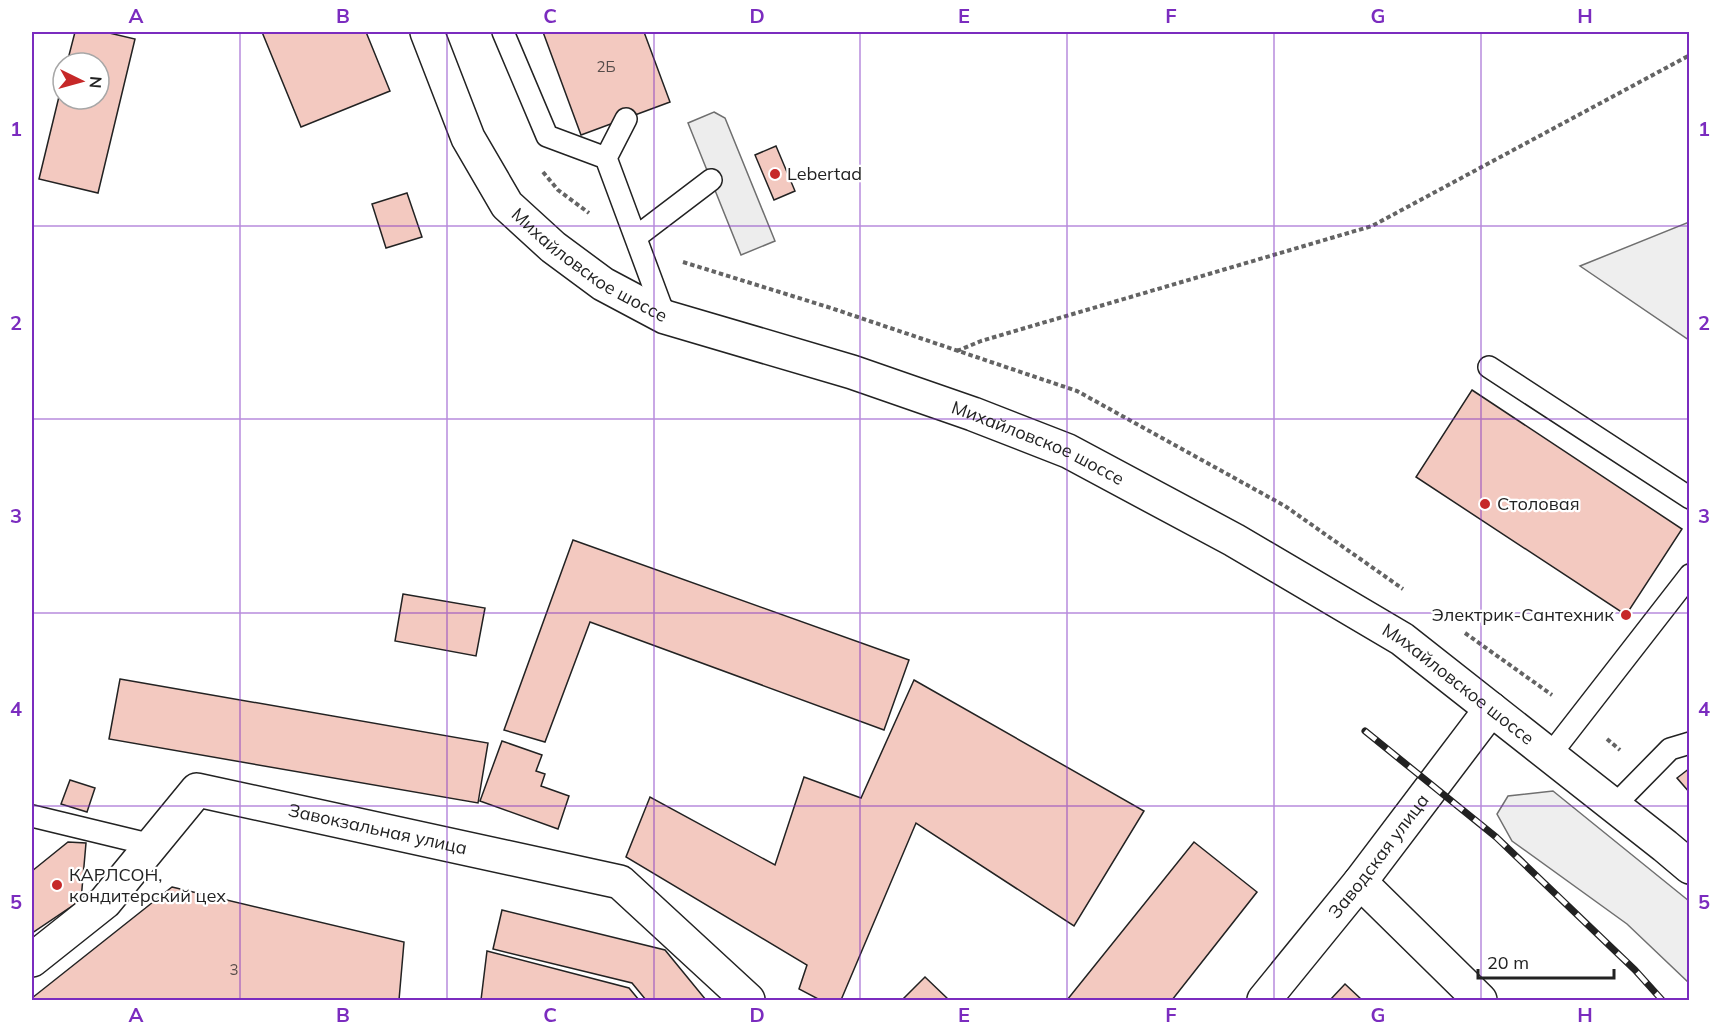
<svg xmlns="http://www.w3.org/2000/svg" width="1721" height="1032" viewBox="0 0 1721 1032" font-family="Mulish,sans-serif">
<style>
.green{fill:#eee;stroke:#6f6f6f;stroke-width:1.5}
.parking{fill:#ededed;stroke:#6f6f6f;stroke-width:1.5}
.building{fill:#f3c9c0;stroke:#222;stroke-width:1.5}
.lines{fill:none;stroke-linecap:round;stroke-linejoin:round}
.lane-casing{stroke:#222;stroke-width:24}
.street-casing{stroke:#222;stroke-width:36}
.secondary-casing{stroke:#222;stroke-width:36}
.path{stroke:#646464;stroke-width:4;stroke-dasharray:4.5 3;stroke-linecap:butt}
.lane{stroke:#fff;stroke-width:21}
.street{stroke:#fff;stroke-width:33}
.secondary{stroke:#fff;stroke-width:33}
.rail-casing{stroke:#222;stroke-width:7}
.rail{stroke:#fff;stroke-width:4.5;stroke-dasharray:14;stroke-linecap:butt}
.grid{fill:none;stroke:#7b2cbf;stroke-width:1.5;stroke-opacity:0.55}
.poi-dot{fill:#c62828;stroke:#fff;stroke-width:2}
.labels{text-anchor:middle;stroke-width:4.5;stroke-linejoin:round;paint-order:stroke}
.number-label{font-size:15px;fill:#564c4a}
.poi-label{font-size:18px;fill:#222;stroke:#fff;text-anchor:start}
.street-label{font-size:18px;fill:#222;stroke:#fff}
.neatline{fill:none;stroke:#7b2cbf;stroke-width:2}
.grid-label{font-size:20px;text-anchor:middle;font-weight:bold;fill:#7b2cbf}
</style>
<rect width="100%" height="100%" fill="#fff"/>
<path class="green" d="M 1689,222 L 1689,340 L 1580,266 Z
M 1553,791 L 1689,901 L 1689,983 L 1627,924 L 1512,841 L 1497,814 L 1508,796 Z"/>
<path class="parking" d="M 714,112 L 725,118 L 775,241 L 741,255 L 688,123 Z"/>
<path class="building" d="M 75,32 L 105,32 L 135,39 L 98,193 L 39,179 L 63,80 L 63,99 L 99,99 L 99,63 L 67,63 Z
M 262,32 L 366,32 L 390,91 L 301,127 Z
M 543,32 L 644,32 L 670,102 L 581,135 Z
M 776,146 L 795,191 L 774,200 L 755,155 Z
M 407,193 L 422,237 L 386,248 L 372,204 Z
M 1472,390 L 1682,529 L 1626,615 L 1416,477 Z
M 573,540 L 909,660 L 884,730 L 590,622 L 545,742 L 504,730 Z
M 403,594 L 485,608 L 476,656 L 395,641 Z
M 120,679 L 488,743 L 478,803 L 109,739 Z
M 914,680 L 1144,811 L 1074,926 L 916,823 L 841,1000 L 820,1000 L 799,989 L 807,965 L 626,857 L 650,797 L 775,865 L 804,777 L 861,798 Z
M 502,741 L 542,755 L 536,771 L 545,774 L 541,786 L 569,796 L 558,829 L 480,801 Z
M 1690,768 L 1690,793 L 1677,778 Z
M 70,780 L 95,788 L 87,812 L 61,804 Z
M 68,842 L 86,843 L 81,900 L 32,933 L 32,871 Z
M 1194,842 L 1257,892 L 1172,1000 L 1067,1000 Z
M 172,887 L 404,942 L 399,1000 L 32,1000 L 32,998 Z
M 502,910 L 665,950 L 706,1000 L 646,1000 L 632,983 L 493,949 Z
M 487,951 L 629,988 L 639,1000 L 481,1000 Z
M 925,977 L 949,1000 L 902,1000 Z
M 1345,984 L 1362,1000 L 1330,1000 Z"/>
<g class="lines">
<g class="lane-casing">
<path id="lane" d="M 503,32 L 547,136 L 606,158
M 626,119 L 606,158 L 665,317
M 636,237 L 711,180
M 1489,367 L 1690,498
M 1550,755 L 1690,575
M 1614,806 L 1670,749 L 1690,743
M 32,816 L 152,845"/>
</g>
<g class="street-casing">
<g id="street">
<path d="M 1360,882 L 1480,1000"/>
<path id="s1" d="M 32,960 L 105,902 L 197,790 L 620,882 L 748,1000"/>
<path id="s2" d="M 1264,1000 L 1360,882 L 1491,709"/>
</g>
</g>
<g class="secondary-casing">
<g id="secondary">
<path id="s3" d="M 427,32 L 468,138 L 507,205 L 553,247 L 603,284 L 665,317 L 852,372 L 973,414 L 1068,451 L 1234,540 L 1402,639 L 1665,846 L 1690,867"/>
</g>
</g>
<path class="path" d="M 543,172 L 558,190 L 589,213
M 683,262 L 831,308 L 1077,391 L 1285,506 L 1403,589
M 957,351 L 981,341 L 1372,226 L 1690,55
M 1465,633 L 1552,695
M 1607,739 L 1620,750"/>
<use href="#lane" class="lane"/>
<use href="#street" class="street"/>
<use href="#secondary" class="secondary"/>
<g class="rail-casing">
<path id="rail" d="M 1365,731 L 1496,837 L 1635,970 L 1662,1000"/>
</g>
<use href="#rail" class="rail"/>
</g>
<path class="grid" d="M 240,32 L 240,1000M 447,32 L 447,1000M 654,32 L 654,1000M 860,32 L 860,1000M 1067,32 L 1067,1000M 1274,32 L 1274,1000M 1481,32 L 1481,1000M 32,226 L 1690,226M 32,419 L 1690,419M 32,613 L 1690,613M 32,806 L 1690,806"/>
<g class="poi-dot">
<circle cx="775" cy="174" r="6"/>
<circle cx="1485" cy="504" r="6"/>
<circle cx="1626" cy="615" r="6"/>
<circle cx="57" cy="885" r="6"/>
</g>
<g class="labels">
<g class="number-label">
<text x="606" y="72">2Б</text>
<text x="234" y="975">3</text>
</g>
<g class="poi-label">
<text x="787" y="180">Lebertad</text>
<text x="1497" y="510">Столовая</text>
<text x="1614" y="621" text-anchor="end">Электрик-Сантехник</text>
<text x="69" y="881">КАРЛСОН,<tspan x="69" dy="21">кондитерский цех</tspan></text>
</g>
<g class="street-label">
<text dy="6" stroke="none"><textPath href="#s3" startOffset="294">Михайловское шоссе</textPath></text>
<text dy="6" stroke="none"><textPath href="#s3" startOffset="780">Михайловское шоссе</textPath></text>
<text dy="6" stroke="none"><textPath href="#s3" startOffset="1266">Михайловское шоссе</textPath></text>
<text dy="6" stroke="none"><textPath href="#s1" startOffset="423">Завокзальная улица</textPath></text>
<text dy="6" stroke="none"><textPath href="#s2" startOffset="184">Заводская улица</textPath></text>
</g>
</g>
<rect width="1721" height="1032" fill="none" stroke="#ffffff" stroke-width="66"/>
<g transform="translate(81 81) rotate(95)"><circle r="28" fill="#ffffff" stroke="#a7a7a7" stroke-width="1.5"/>
<path d="M0-4.5L10 22L0 15L-10 22Z" fill="#c62828"/>
<text y="-9" font-size="16" font-weight="bold" text-anchor="middle" fill="#222222">N</text>
</g>
<path d="M1478 969v9h136v-9" fill="none" stroke="#222222" stroke-width="3"/>
<text x="1487" y="969" font-size="18" fill="#222222" stroke="#ffffff" stroke-width="4.5" paint-order="stroke">20 m</text>
<rect x="33" y="33" width="1655" height="966" class="neatline"/>
<g class="grid-label">
<text x="136" y="23">A</text>
<text x="343" y="23">B</text>
<text x="550" y="23">C</text>
<text x="757" y="23">D</text>
<text x="964" y="23">E</text>
<text x="1171" y="23">F</text>
<text x="1378" y="23">G</text>
<text x="1585" y="23">H</text>
<text x="16" y="136">1</text>
<text x="1704" y="136">1</text>
<text x="16" y="330">2</text>
<text x="1704" y="330">2</text>
<text x="16" y="523">3</text>
<text x="1704" y="523">3</text>
<text x="16" y="716">4</text>
<text x="1704" y="716">4</text>
<text x="16" y="909">5</text>
<text x="1704" y="909">5</text>
<text x="136" y="1022">A</text>
<text x="343" y="1022">B</text>
<text x="550" y="1022">C</text>
<text x="757" y="1022">D</text>
<text x="964" y="1022">E</text>
<text x="1171" y="1022">F</text>
<text x="1378" y="1022">G</text>
<text x="1585" y="1022">H</text>
</g>
</svg>
